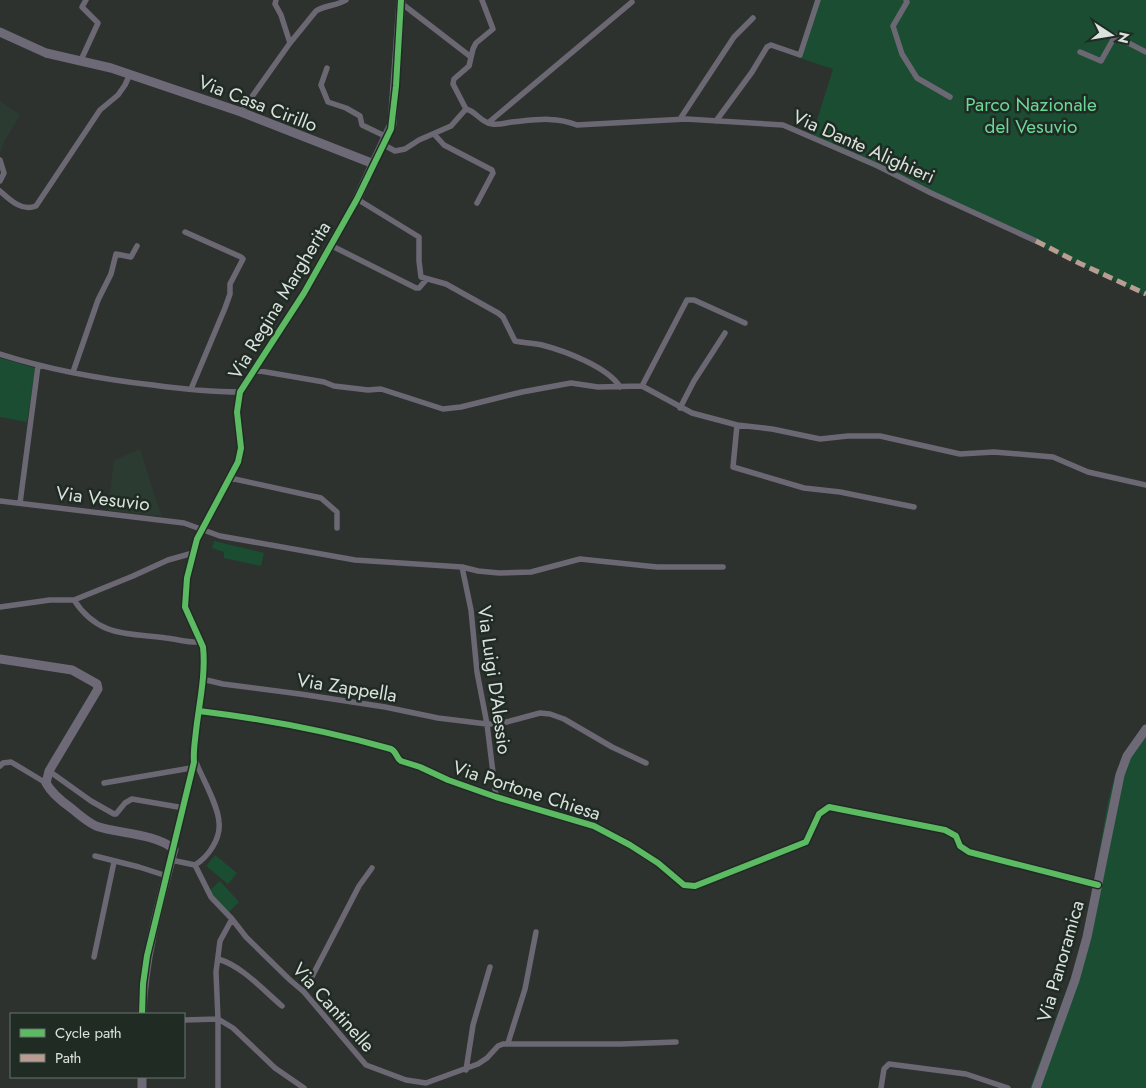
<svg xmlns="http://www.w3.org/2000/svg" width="1146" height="1088" viewBox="0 0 1146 1088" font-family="Jost,sans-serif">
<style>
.built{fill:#2b3b31}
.green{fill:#1a4d32}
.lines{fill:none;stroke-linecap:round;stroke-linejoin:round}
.street{stroke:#6c6873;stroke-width:5.5}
.secondary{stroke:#6e6976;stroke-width:9}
.quiet{stroke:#b99d93;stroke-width:5;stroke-dasharray:10 5;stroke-linecap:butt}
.cycleway-casing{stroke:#202b24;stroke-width:9}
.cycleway{stroke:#5cba63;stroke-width:6}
.labels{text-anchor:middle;stroke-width:5;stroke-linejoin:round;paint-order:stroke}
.street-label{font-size:19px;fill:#dbe2dd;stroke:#202b24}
.park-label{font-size:19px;fill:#6bd898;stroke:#202b24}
</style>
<rect width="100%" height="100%" fill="#2d322f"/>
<path class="built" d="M 0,101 L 20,115 L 4,142 L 0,154 Z
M 140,449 L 159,509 L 162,516 L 108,510 L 114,460 Z"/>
<path class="green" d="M 815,0 L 1146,0 L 1146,296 L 892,176 L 811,139 L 833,69 L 797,57 Z
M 0,358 L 35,368 L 27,422 L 0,417 Z
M 214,541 L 264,553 L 261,566 L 224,558 L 224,552 L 212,548 Z
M 1146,724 L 1146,1088 L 1030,1088 L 1079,956 L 1088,916 L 1108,801 L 1116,772 L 1129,746 Z
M 215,855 L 237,873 L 228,884 L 206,866 Z
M 220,881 L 239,902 L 229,912 L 209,891 Z"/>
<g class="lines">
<path class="street" d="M 276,0 L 275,4 L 281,15 L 290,43
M 906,0 L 907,2 L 893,26 L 902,54 L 917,78 L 950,97
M 401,3 L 471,57
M 1080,52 L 1101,61 L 1115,36 L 1146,52
M 81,60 L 98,23 L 82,7 L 86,0
M 327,68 L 321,85 L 328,102 L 346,108 L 360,116 L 362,125 L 387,137
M 466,109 C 476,111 481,123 492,124 C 499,125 505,123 512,122 C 533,120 556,116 577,125 L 686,119 L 783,125 L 878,166 L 931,193 L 1036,241
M 466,109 L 453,84 L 454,79 L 469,66 L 473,49 L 476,43 L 493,29 L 482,0
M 241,112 L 290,43 L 316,11 C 325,5 337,6 346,0
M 680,119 L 734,37 L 753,18
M 716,121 L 752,72 L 767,47 L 771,45 L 800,55 L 818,0
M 488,123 L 632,2
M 434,134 L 444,145 L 492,170 L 493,173 L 477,203
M 384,145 L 395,151 L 405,149 L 419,140 L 451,126 L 466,109
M 0,181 L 4,173 L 0,160
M 0,191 C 10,200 22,212 36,206 L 100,110 L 118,95 L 125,85 L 130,74
M 185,232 L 241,257 L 243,259 L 230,284 L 230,294 L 225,308 L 191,389
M 330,245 L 416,288 L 419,288 L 426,280
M 0,354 C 50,370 101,379 153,385 C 182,389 211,392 240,392
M 254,370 L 324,382 L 334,386 L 368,390 L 381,389 L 443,409 L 461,407 L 522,392 L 571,383 L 598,387 L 642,386 L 692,413 L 737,425 L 772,429 L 820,439 L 848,436 L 880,436 L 960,454 L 994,452 L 1053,457 L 1088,472 L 1146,485
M 73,372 L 98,300 L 111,274 L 116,254 L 131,257 L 137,246
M 642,386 L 687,300 L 694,300 L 745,323
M 680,408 L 694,381 L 725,333
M 737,425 L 733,467 L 804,488 L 840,492 L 914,507
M 230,478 L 321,498 L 337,512 L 337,528
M 0,501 L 184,523 L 220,536 L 355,560 L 462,567 L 478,571 L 499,573 L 531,572 L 580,559 L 657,567 L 723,567
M 20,503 L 38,366
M 462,567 L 471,610 L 477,672 L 487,724 L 496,797
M 74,600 C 98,637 127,633 166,638 C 177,639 189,643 200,642
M 0,607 L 50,600 L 74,600 L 133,576 L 168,560 L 193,553
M 202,679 L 223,684 L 300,694 L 385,707 L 438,718 L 487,724 L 499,724 L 540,713 L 550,714 L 564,719 L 612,747 L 646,763
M 199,711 C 264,719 328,731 391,749 C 397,752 396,758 401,761 L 420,767 L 448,780 L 496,797 L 594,826 L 630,845 L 658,863 L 684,885 L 695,886 L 806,842 L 819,814 L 829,807 L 945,830 L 956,836 L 960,846 L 969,852 L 1098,885
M 0,766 L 3,763 L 11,762 L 46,783
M 49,771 L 91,801 L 114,814 L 116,814 L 125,803 L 132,799 L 184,808
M 104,783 L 191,768
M 174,849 L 194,762 L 194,749 L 202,679 L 203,653 L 203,647 L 185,607 L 187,578 L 197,539 L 238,462 L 241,448 L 237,412 L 240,392 L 286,321 L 357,199 L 419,237 L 419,261 L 421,277 L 446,284 L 498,313 L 503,317 L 515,341 C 524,343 533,343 542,345 C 565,351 608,367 620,387
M 95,856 L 139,867 L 167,876
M 171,860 L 195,865 C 208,857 221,839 219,822 C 218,806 205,783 198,767 L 196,762 L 194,762
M 195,865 L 211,897 L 232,919 L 246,937 L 290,980 L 304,992 L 366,1065 L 406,1080 L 426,1083 L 478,1064 L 487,1058 L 498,1046 L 503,1044 L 621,1044 L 676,1042
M 94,957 L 114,862
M 218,959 C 242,966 262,989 282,1006
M 304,992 L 359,886 L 372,868
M 218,1019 L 233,1028 L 275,1068 L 304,1088
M 218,1019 L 218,1088
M 184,1020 L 218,1019 L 216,972 L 220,941 L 232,919
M 508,1043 L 525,989 L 536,932
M 466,1070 L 473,1025 L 490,967
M 881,1088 L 884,1069 L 889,1064 L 966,1074 L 1008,1088"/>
<path class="secondary" d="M 0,32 L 46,53 L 111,68 L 241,112 L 374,164
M 357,199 L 392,124 L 401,0
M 0,659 L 72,670 L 97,684 L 98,689 L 49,771 L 46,783 C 52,794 61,801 71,808 C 78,814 87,822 96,826 C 119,834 154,833 174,849 C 159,904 144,957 142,1014
M 142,1088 L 142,1077
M 1036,1088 L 1075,980 L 1087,937 L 1120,775 L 1127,756 L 1146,729"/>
<path class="quiet" d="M 1036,241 L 1079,263 L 1146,294"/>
<g class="cycleway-casing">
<path id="cycleway" d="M 199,711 C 264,719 328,731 391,749 C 397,752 396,758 401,761 L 420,767 L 448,780 L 496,797 L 594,826 L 630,845 L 658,863 L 684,885 L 695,886 L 806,842 L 819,814 L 829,807 L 945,830 L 956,836 L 960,846 L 969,852 L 1098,885
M 142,1014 L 143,984 L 147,956 L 194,762 C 193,752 195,741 196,731 C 199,704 206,674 203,647 L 185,607 L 187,578 L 197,539 L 238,462 L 241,448 L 237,412 L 240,392 L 304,293 L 357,199 L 391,129 L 396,86 L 401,0"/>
</g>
<use href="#cycleway" class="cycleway"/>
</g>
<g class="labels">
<g class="street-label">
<text transform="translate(258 103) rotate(21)" y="7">Via Casa Cirillo</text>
<text transform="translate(864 146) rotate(24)" y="7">Via Dante Alighieri</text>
<text transform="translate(279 300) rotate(-59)" y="7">Via Regina Margherita</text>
<text transform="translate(103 498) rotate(7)" y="7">Via Vesuvio</text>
<text transform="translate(495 680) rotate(82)" y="7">Via Luigi D'Alessio</text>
<text transform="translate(347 687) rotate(9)" y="7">Via Zappella</text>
<text transform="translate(527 790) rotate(18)" y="7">Via Portone Chiesa</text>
<text transform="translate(1060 961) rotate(-74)" y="7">Via Panoramica</text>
<text transform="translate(334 1007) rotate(48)" y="7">Via Cantinelle</text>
</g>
<g class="park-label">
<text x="1031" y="111">Parco Nazionale<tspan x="1031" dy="22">del Vesuvio</tspan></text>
</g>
</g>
<rect x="10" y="1013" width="175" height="65" fill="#202b24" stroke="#6b746e"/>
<rect x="20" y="1029" width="25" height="8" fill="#5cba63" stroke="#6b746e"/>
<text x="55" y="1038" font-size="15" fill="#dbe2dd">Cycle path</text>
<rect x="20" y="1054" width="25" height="8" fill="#b99d93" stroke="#6b746e"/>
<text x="55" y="1063" font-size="15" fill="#dbe2dd">Path</text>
<g transform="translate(1111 35) rotate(102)" stroke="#202b24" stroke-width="4" paint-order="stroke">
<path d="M0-4L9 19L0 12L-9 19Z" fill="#dbe2dd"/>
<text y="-8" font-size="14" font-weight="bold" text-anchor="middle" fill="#dbe2dd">N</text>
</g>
</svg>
